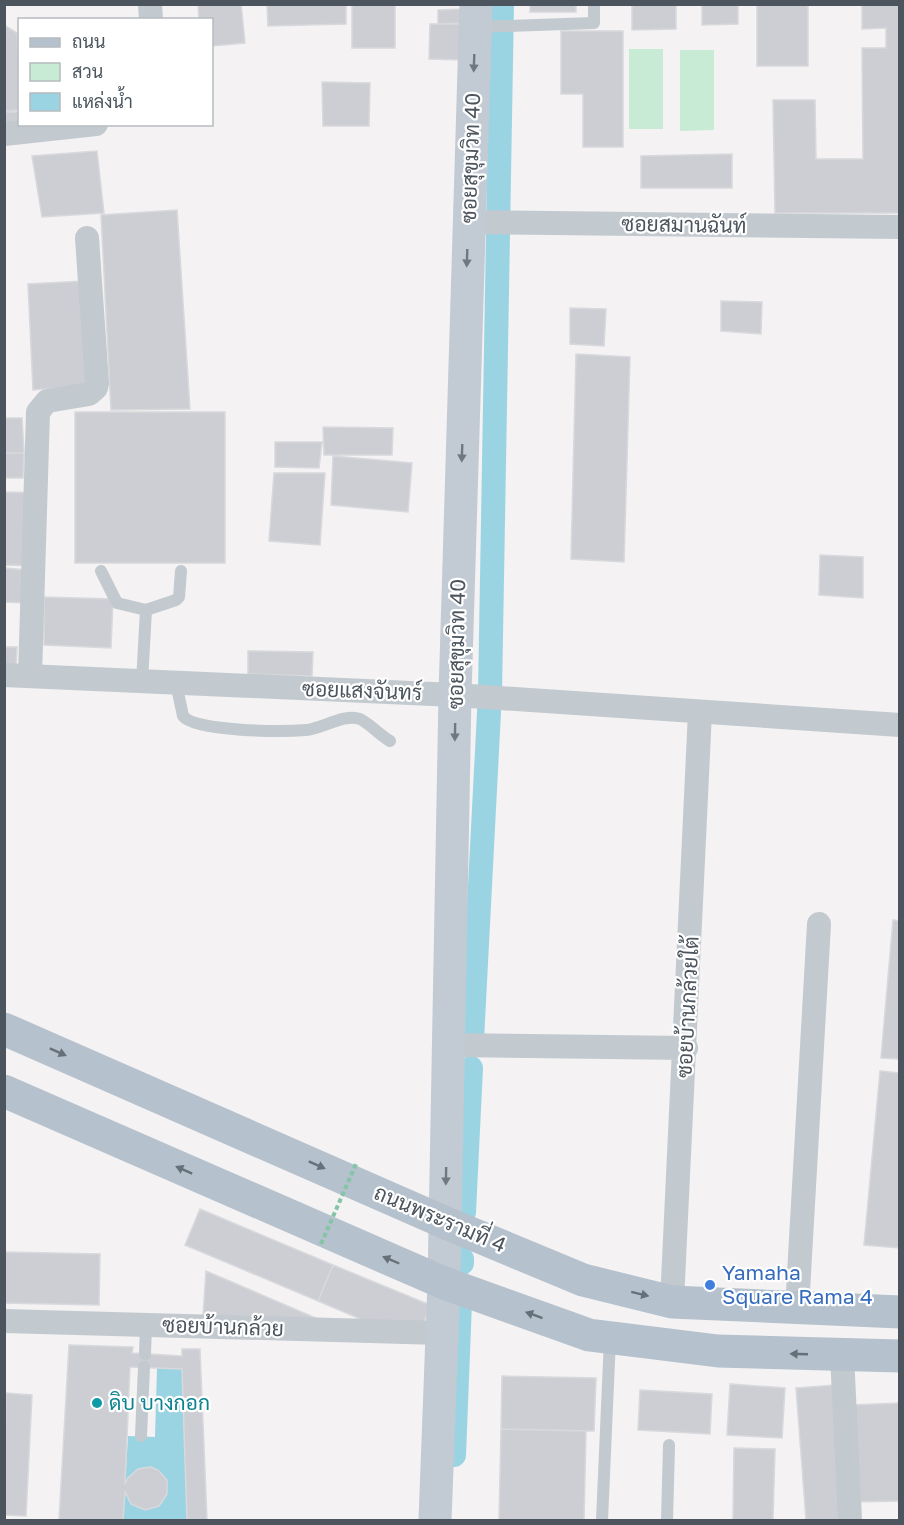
<svg xmlns="http://www.w3.org/2000/svg" width="904" height="1525" viewBox="0 0 904 1525" font-family="'Golos Text',Sarabun,sans-serif">
<style>
.green{fill:#c7ebd5}
.water{fill:#9ad4e3}
.lines{fill:none;stroke-linecap:round;stroke-linejoin:round}
.canal{stroke:#9ad4e3;stroke-width:24}
.building{fill:#cdced4;stroke:#d7d9dc;stroke-width:1.5}
.lane{stroke:#c2c9cf;stroke-width:12}
.street{stroke:#c2c9cf;stroke-width:24}
.secondary{stroke:#c2cad3;stroke-width:33}
.primary{stroke:#b5c1cd;stroke-width:33}
.path-bridge{stroke:#83c5a4;stroke-width:4;stroke-dasharray:4.5 3;stroke-linecap:butt}
.oneway{fill:#6f7880}
.oneway2{fill:#667079}
.shop-dot{fill:#3f7fe0;stroke:#fff;stroke-width:2}
.culture-dot{fill:#0f9aa8;stroke:#fff;stroke-width:2}
.labels{text-anchor:middle;stroke-width:4.5;stroke-linejoin:round;paint-order:stroke}
.street-label{font-size:21px;fill:#4c555d;stroke:#fff}
.shop-label{font-size:21px;fill:#366cbe;stroke:#fff;text-anchor:start}
.culture-label{font-size:21px;fill:#0d838f;stroke:#fff;text-anchor:start}
</style>
<rect width="100%" height="100%" fill="#f4f2f2"/>
<path class="green" d="M 629,49 L 663,49 L 663,129 L 629,129 Z
M 680,50 L 714,50 L 714,130 L 680,131 Z"/>
<path class="water" d="M 157,1368 L 182,1369 L 187,1520 L 123,1520 L 125,1491 C 130,1508 143,1513 159,1506 C 177,1488 163,1462 138,1469 L 125,1484 L 128,1436 L 155,1437 Z"/>
<g class="lines">
<path class="canal" d="M 472,1040 L 490,693 L 502,4
M 464,1212 L 471,1068
M 462,1259 L 462,1263
M 454,1455 L 460,1302"/>
</g>
<path class="building" d="M 198,4 L 241,4 L 245,43 L 212,46 L 212,20 L 199,20 Z
M 267,4 L 346,4 L 346,24 L 268,26 Z
M 352,4 L 395,4 L 395,48 L 352,48 Z
M 530,4 L 576,4 L 576,12 L 530,12 Z
M 632,4 L 676,4 L 676,29 L 632,30 Z
M 702,4 L 738,4 L 738,24 L 702,25 Z
M 757,4 L 808,4 L 808,66 L 757,66 Z
M 862,4 L 900,4 L 900,213 L 775,213 L 773,100 L 815,100 L 816,159 L 863,159 L 862,48 L 886,48 L 886,28 L 862,29 Z
M 466,9 L 466,23 L 438,24 L 438,10 Z
M 430,24 L 463,24 L 463,60 L 429,59 Z
M 4,25 L 17,33 L 20,110 L 4,111 Z
M 561,31 L 623,31 L 623,147 L 583,147 L 583,94 L 561,94 Z
M 322,82 L 370,83 L 369,126 L 323,126 Z
M 4,112 L 20,112 L 20,124 L 4,130 Z
M 97,151 L 104,213 L 42,217 L 32,156 Z
M 732,154 L 732,188 L 641,188 L 641,156 Z
M 177,210 L 190,409 L 111,410 L 101,215 Z
M 84,281 L 89,385 L 33,390 L 28,284 Z
M 721,301 L 762,302 L 761,334 L 721,331 Z
M 570,308 L 606,309 L 604,346 L 570,344 Z
M 576,354 L 630,357 L 624,562 L 571,559 Z
M 75,412 L 225,412 L 225,563 L 75,563 Z
M 4,418 L 22,418 L 24,453 L 4,453 Z
M 323,427 L 393,428 L 392,455 L 324,455 Z
M 275,442 L 322,442 L 319,468 L 275,467 Z
M 4,453 L 24,453 L 23,478 L 4,478 Z
M 333,456 L 412,463 L 408,512 L 331,505 Z
M 274,473 L 325,473 L 320,545 L 269,541 Z
M 4,492 L 44,493 L 43,566 L 4,565 Z
M 820,555 L 863,557 L 863,598 L 819,595 Z
M 4,568 L 28,570 L 28,603 L 4,602 Z
M 44,597 L 113,599 L 111,648 L 44,645 Z
M 4,647 L 17,647 L 16,668 L 4,668 Z
M 248,651 L 313,652 L 312,676 L 248,674 Z
M 893,920 L 900,921 L 900,1059 L 881,1058 Z
M 880,1071 L 900,1073 L 900,1248 L 864,1245 Z
M 200,1209 L 333,1265 L 318,1301 L 185,1245 Z
M 4,1252 L 100,1254 L 99,1305 L 4,1303 Z
M 333,1265 L 430,1305 L 422,1328 L 377,1326 L 318,1301 Z
M 206,1271 L 318,1319 L 203,1316 Z
M 69,1345 L 133,1347 L 132,1353 L 182,1356 L 182,1349 L 200,1349 L 207,1520 L 187,1520 L 182,1369 L 130,1367 L 125,1484 L 128,1478 L 138,1469 L 151,1467 L 158,1470 L 167,1480 L 167,1494 L 159,1506 L 145,1510 L 131,1504 L 125,1491 L 123,1520 L 59,1520 Z
M 502,1376 L 596,1378 L 594,1431 L 501,1429 Z
M 730,1384 L 785,1388 L 782,1438 L 727,1435 Z
M 836,1385 L 845,1520 L 806,1520 L 796,1388 Z
M 640,1390 L 712,1394 L 710,1434 L 638,1430 Z
M 6,1393 L 32,1395 L 26,1516 L 4,1515 Z
M 900,1403 L 900,1501 L 854,1502 L 851,1405 Z
M 501,1429 L 586,1431 L 584,1520 L 499,1520 Z
M 734,1448 L 775,1449 L 773,1520 L 733,1520 Z"/>
<g class="lines">
<path class="lane" d="M 476,27 L 594,23 L 594,4
M 101,571 L 117,603 L 146,610 L 176,600 L 179,597 L 181,571
M 142,682 L 146,610
M 176,683 L 183,716 C 195,732 284,732 306,730 C 321,729 345,713 360,719 C 370,724 380,735 390,741
M 145,1354 L 146,1325
M 141,1436 L 144,1367
M 602,1520 L 610,1339
M 667,1520 L 669,1445"/>
<path class="street" d="M 150,4 L 151,20
M 4,134 L 96,124
M 468,222 L 900,227
M 4,675 L 455,695 L 900,725
M 30,676 L 38,412 L 47,401 L 89,394 L 96,388 L 97,383 L 87,238
M 450,1045 L 686,1048
M 672,1302 L 700,712
M 797,1309 L 819,924
M 4,1321 L 441,1333
M 842,1355 L 850,1520"/>
<path class="secondary" d="M 435,1520 L 444,1283 L 455,695 L 476,4"/>
<path class="primary" d="M 4,1029 L 446,1223 L 583,1280 L 672,1302 L 900,1312
M 4,1091 L 444,1283 L 589,1335 L 718,1351 L 900,1356"/>
<path class="path-bridge" d="M 321,1244 L 356,1164"/>
</g>
<defs><path id="oneway-solid" d="M-6-.8H1V-3.2L6.5 0L1 3.2V.8H-6Z" transform="scale(1.5)"/></defs>
<g class="oneway">
<use href="#oneway-solid" transform="translate(474 63) rotate(92)"/>
<use href="#oneway-solid" transform="translate(467 258) rotate(92)"/>
<use href="#oneway-solid" transform="translate(462 453) rotate(92)"/>
<use href="#oneway-solid" transform="translate(455 732) rotate(91)"/>
<use href="#oneway-solid" transform="translate(446 1176) rotate(91)"/>
</g>
<g class="oneway2">
<use href="#oneway-solid" transform="translate(58 1052) rotate(24)"/>
<use href="#oneway-solid" transform="translate(317 1165) rotate(24)"/>
<use href="#oneway-solid" transform="translate(184 1170) rotate(-156)"/>
<use href="#oneway-solid" transform="translate(391 1260) rotate(-157)"/>
<use href="#oneway-solid" transform="translate(640 1294) rotate(14)"/>
<use href="#oneway-solid" transform="translate(534 1315) rotate(-160)"/>
<use href="#oneway-solid" transform="translate(799 1354) rotate(-178)"/>
</g>
<circle class="shop-dot" cx="710" cy="1285" r="6"/>
<circle class="culture-dot" cx="97" cy="1403" r="6"/>
<g class="labels">
<g class="street-label">
<text transform="translate(471 158) rotate(-88)" y="7">ซอยสุขุมวิท 40</text>
<text transform="translate(684 225) rotate(1)" y="7">ซอยสมานฉันท์</text>
<text transform="translate(457 644) rotate(-89)" y="7">ซอยสุขุมวิท 40</text>
<text transform="translate(362 691) rotate(2)" y="7">ซอยแสงจันทร์</text>
<text transform="translate(688 1007) rotate(-87)" y="7">ซอยบ้านกล้วยใต้</text>
<text transform="translate(440 1219) rotate(23)" y="7">ถนนพระรามที่ 4</text>
<text transform="translate(223 1327) rotate(2)" y="7">ซอยบ้านกล้วย</text>
</g>
<g class="shop-label">
<text x="722" y="1280">Yamaha<tspan x="722" dy="24">Square Rama 4</tspan></text>
</g>
<g class="culture-label">
<text x="109" y="1410">ดิบ บางกอก</text>
</g>
</g>
<rect width="904" height="1525" fill="none" stroke="#4c555d" stroke-width="12"/>
<rect x="18" y="18" width="195" height="108" fill="#ffffff" stroke="#b7bbbe" stroke-width="1.5"/>
<rect x="30" y="38" width="30" height="9" fill="#b5c1cd" stroke="#b7bbbe" stroke-width="1.5"/>
<text x="72" y="48" font-size="18" fill="#4c555d">ถนน</text>
<rect x="30" y="63" width="30" height="18" fill="#c7ebd5" stroke="#b7bbbe" stroke-width="1.5"/>
<text x="72" y="78" font-size="18" fill="#4c555d">สวน</text>
<rect x="30" y="93" width="30" height="18" fill="#9ad4e3" stroke="#b7bbbe" stroke-width="1.5"/>
<text x="72" y="108" font-size="18" fill="#4c555d">แหล่งน้ำ</text>
</svg>
